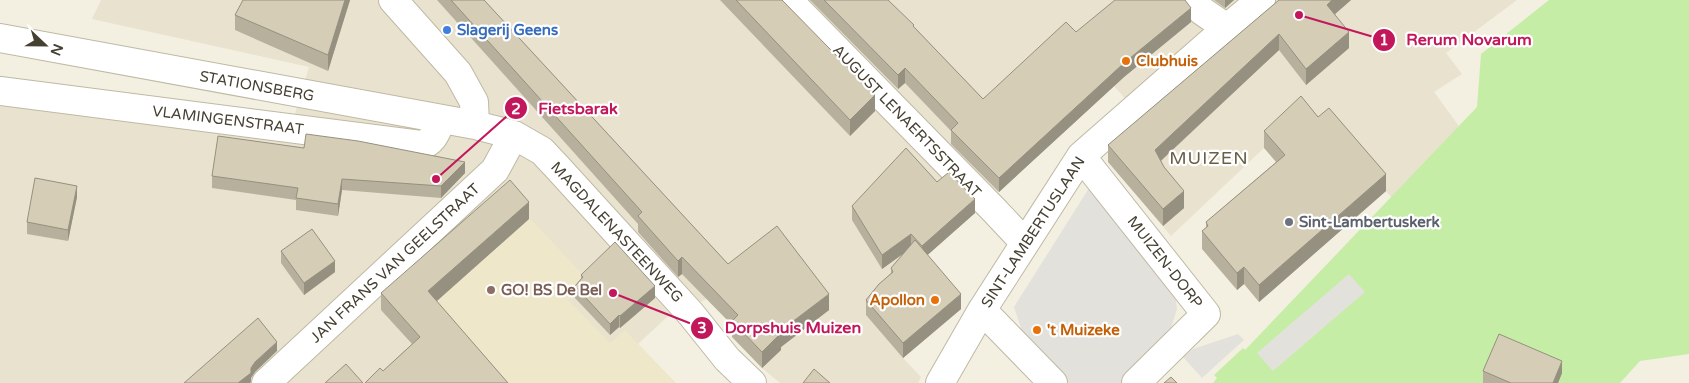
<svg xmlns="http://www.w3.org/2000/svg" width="1689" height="383" viewBox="0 0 1689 383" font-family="'Varela Round',sans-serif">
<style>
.residential{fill:#e8e2cf}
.education{fill:#eee7ca}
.green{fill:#c6eda6}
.parking{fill:#e3e1db}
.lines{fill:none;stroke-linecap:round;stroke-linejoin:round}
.minor-casing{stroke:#bfb9a4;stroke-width:30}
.minor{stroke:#fff;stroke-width:28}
.wall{fill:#b7b09d}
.shaded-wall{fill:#95907f}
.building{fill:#d5cdb6;stroke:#95907f}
.shop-dot{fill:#3f7fe0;stroke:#fff;stroke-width:2}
.food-dot{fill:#e8710a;stroke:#fff;stroke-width:2}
.worship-dot{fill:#6b7280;stroke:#fff;stroke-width:2}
.education-dot{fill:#8d6e63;stroke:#fff;stroke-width:2}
.labels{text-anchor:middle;stroke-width:4.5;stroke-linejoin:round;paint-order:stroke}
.shop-label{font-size:15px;font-weight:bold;fill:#366cbe;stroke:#fff;text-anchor:start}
.food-label{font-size:15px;font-weight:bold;fill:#c56008;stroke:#fff;text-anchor:start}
.street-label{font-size:15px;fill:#454032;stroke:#fff}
.worship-label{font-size:15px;font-weight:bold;fill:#5b616d;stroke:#fff;text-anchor:start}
.education-label{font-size:15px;font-weight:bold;fill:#785e54;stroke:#fff;text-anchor:start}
.quarter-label{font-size:18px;letter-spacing:1px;fill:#695f48;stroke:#fff}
.leader{fill:none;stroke:#c2185b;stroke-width:2}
.callout-dot{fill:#c2185b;stroke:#fff;stroke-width:2}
.mark-label{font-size:15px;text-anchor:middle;font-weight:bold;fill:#fff}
.callout-label{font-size:16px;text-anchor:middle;font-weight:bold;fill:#c2185b;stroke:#fff;stroke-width:4.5;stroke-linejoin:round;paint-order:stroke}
</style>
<rect width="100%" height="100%" fill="#f3f0e2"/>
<path class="residential" d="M 101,0 L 1517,0 L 1446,53 L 1462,74 L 1434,92 L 1464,133 L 1398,205 L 1329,126 L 1301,113 L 1171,236 L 1108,162 L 1150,127 L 1114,86 L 996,194 L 971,167 L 954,182 L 978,210 L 949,235 L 931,247 L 921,263 L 961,309 L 903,358 L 921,377 L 918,383 L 780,383 L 762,368 L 732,337 L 738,331 L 707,299 L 667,317 L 596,383 L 0,383 L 0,98 L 288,137 L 309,67 L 92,19 Z"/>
<path class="education" d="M 510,197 L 588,280 L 568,300 L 610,343 L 625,330 L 676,383 L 445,383 L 381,310 Z"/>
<path class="green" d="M 1549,0 L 1689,0 L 1689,354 L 1640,361 L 1620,383 L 1213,383 L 1217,378 L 1214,375 L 1243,348 L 1245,350 L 1477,107 L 1481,54 Z"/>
<path class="parking" d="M 1089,188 L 1175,292 L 1177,309 L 1171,328 L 1121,383 L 1067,383 L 1023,334 L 1014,307 Z
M 1349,274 L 1365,292 L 1273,371 L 1257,353 Z
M 1238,334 L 1244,340 L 1202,378 L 1183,357 L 1193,349 Z"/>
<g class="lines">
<g class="minor-casing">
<path id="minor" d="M 393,0 L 458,73 L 474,102 L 475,125
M 788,0 L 994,210 L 1025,243
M 1193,0 L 1202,11 L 1227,28
M 0,38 L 475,125 L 514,135 L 542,151 L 558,168 L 691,314 L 727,359 L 752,383
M 0,91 L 421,145 C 434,143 437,129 442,119
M 1081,156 L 1206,314 L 1136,383
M 982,310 L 1053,383
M 266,383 L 495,170 L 514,135
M 940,383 L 982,310 L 1081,156 L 1227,28 L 1261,0"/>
</g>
<use href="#minor" class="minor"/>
</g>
<path class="wall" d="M 350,0 L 328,71 L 235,30 L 235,15 Z
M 437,0 L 484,0 L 728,264 L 829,310 L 781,347 L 781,350 L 762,368 L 732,337 L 732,325 L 682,274 L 678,277 L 638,232 L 638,224 Z
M 720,0 L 782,0 L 875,111 L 850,136 Z
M 810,0 L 888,0 L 983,99 L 1076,32 L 1191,22 L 1124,77 L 999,192 L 951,144 L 951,131 L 905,83 L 898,89 Z
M 1214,0 L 1234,0 L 1225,8 Z
M 1279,0 L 1351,0 L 1335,14 L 1349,48 L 1306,85 L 1279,50 L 1161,161 L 1184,208 L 1163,226 L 1108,162 L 1108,145 Z
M 1318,117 L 1386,191 L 1259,302 L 1244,284 L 1237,290 L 1202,249 L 1202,231 L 1206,228 L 1206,222 L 1276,162 L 1264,148 L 1264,131 Z
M 465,173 L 441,198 L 342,190 L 338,216 L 296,210 L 296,200 L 212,188 L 212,176 Z
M 937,182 L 975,213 L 927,255 L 961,309 L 903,358 L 866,315 L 866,300 L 891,273 L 891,268 L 904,253 L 882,269 L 852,220 L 852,206 Z
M 77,197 L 68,241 L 27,234 L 27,222 Z
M 529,219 L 436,301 L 508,383 L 383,371 L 412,344 L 381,310 L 381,293 Z
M 281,251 L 335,272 L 304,295 L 281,263 Z
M 581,275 L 655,298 L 620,328 L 619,327 L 610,335 L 575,298 L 575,286 L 581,279 Z
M 1483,371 L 1562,373 L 1558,383 L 1483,383 Z"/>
<path class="shaded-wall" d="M 345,0 L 350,0 L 328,71 L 328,55 Z
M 1225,0 L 1234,0 L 1225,8 Z
M 1332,0 L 1351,0 L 1327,21 L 1327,5 Z
M 1191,8 L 1191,22 L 1124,77 L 999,192 L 999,178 L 1124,63 Z
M 1349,32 L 1349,48 L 1306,85 L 1306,69 Z
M 1279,34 L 1279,50 L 1155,166 L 1155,150 Z
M 905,68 L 905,83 L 898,89 L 898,75 Z
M 875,95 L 875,111 L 850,136 L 850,120 Z
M 465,162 L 465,173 L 441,198 L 441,186 Z
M 1386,174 L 1386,191 L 1259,302 L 1259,285 Z
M 342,179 L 342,190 L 338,216 L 338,204 Z
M 77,186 L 77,197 L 68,241 L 68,230 Z
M 1184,191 L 1184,208 L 1163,226 L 1163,209 Z
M 975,199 L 975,213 L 922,260 L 922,246 Z
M 529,202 L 529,219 L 428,309 L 428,291 Z
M 911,234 L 911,248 L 882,269 L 882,255 Z
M 682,257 L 682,274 L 678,277 L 678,261 Z
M 335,261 L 335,272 L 304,295 L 304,283 Z
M 1244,267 L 1244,284 L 1237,290 L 1237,273 Z
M 655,286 L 655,298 L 620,328 L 620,316 Z
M 829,294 L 829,310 L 781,347 L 781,350 L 762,368 L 762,352 L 779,332 Z
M 961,294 L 961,309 L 903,358 L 903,343 Z
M 619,315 L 619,327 L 610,335 L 610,324 Z
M 277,342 L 277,351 L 255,372 L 251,378 L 251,382 L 250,383 L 238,383 L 251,368 L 255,362 Z
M 1562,361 L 1562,373 L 1558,383 L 1553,383 Z"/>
<path class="building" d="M 243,0 L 345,0 L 328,55 L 235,15 Z
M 451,0 L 484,0 L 728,264 L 777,226 L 829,294 L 779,332 L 781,333 L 762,352 L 732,321 L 738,315 L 682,257 L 678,261 L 638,216 L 642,212 Z
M 736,0 L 782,0 L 875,95 L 850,120 Z
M 824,0 L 888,0 L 914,25 L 913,26 L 983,99 L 1066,22 L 1076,32 L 1115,0 L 1185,0 L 1191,8 L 1124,63 L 999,178 L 951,130 L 958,123 L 905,68 L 898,75 Z
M 1279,0 L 1332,0 L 1327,5 L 1349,32 L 1306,69 L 1279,34 L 1155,150 L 1164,167 L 1184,191 L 1163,209 L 1108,145 Z
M 1301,96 L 1318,117 L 1329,108 L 1386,174 L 1259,285 L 1244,267 L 1237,273 L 1202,231 L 1208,226 L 1206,222 L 1285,155 L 1264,131 Z
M 306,134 L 358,141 L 465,162 L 441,186 L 342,179 L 338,204 L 296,198 L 298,188 L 212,176 L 218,136 L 304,148 Z
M 906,148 L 937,182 L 949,172 L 975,199 L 922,246 L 911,234 L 882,255 L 852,206 Z
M 35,178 L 77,186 L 68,230 L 27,222 Z
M 510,180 L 529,202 L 428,291 L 508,383 L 365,383 L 380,368 L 383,371 L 420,337 L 381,293 Z
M 312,229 L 335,261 L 304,283 L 281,251 Z
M 915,240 L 961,294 L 903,343 L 866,300 L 879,284 L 893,272 L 891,268 Z
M 615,242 L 655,286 L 620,316 L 619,315 L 610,324 L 575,286 L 583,277 L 581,275 Z
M 258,318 L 277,342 L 255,362 L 251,368 L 251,373 L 238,383 L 184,383 Z
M 1499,334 L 1562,361 L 1553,383 L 1511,383 L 1483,371 Z
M 346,364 L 363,383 L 325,383 Z
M 814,369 L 830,383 L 803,383 Z
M 1171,377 L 1177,383 L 1164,383 Z"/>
<circle class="shop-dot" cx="447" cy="30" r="5"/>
<g class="food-dot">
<circle cx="1126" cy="61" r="5"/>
<circle cx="935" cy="300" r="5"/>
<circle cx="1037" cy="330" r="5"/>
</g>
<circle class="worship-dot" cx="1289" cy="222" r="5"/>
<circle class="education-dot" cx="491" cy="290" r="5"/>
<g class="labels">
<g class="shop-label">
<text x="457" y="35">Slagerij Geens</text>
</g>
<g class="food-label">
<text x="1136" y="66">Clubhuis</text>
<text x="925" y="305" text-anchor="end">Apollon</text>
<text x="1047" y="335">'t Muizeke</text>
</g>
<g class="street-label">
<text transform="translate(257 86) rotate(10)" y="5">STATIONSBERG</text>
<text transform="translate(228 120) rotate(7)" y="5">VLAMINGENSTRAAT</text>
<text transform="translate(907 121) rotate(46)" y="5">AUGUST LENAERTSSTRAAT</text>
<text transform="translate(617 232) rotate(47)" y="5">MAGDALENASTEENWEG</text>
<text transform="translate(1033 232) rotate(-57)" y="5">SINT-LAMBERTUSLAAN</text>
<text transform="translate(1165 262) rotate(52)" y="5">MUIZEN-DORP</text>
<text transform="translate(395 263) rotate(-43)" y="5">JAN FRANS VAN GEELSTRAAT</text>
</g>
<g class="worship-label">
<text x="1299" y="227">Sint-Lambertuskerk</text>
</g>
<g class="education-label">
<text x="501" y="295">GO! BS De Bel</text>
</g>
<g class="quarter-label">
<text x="1209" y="164">MUIZEN</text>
</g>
</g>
<path class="leader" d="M1299 15L1384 40M436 179L516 108M613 293L702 328"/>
<g class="callout-dot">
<circle cx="1299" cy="15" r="5"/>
<circle cx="436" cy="179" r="5"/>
<circle cx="613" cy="293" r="5"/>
<circle cx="1384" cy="40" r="12"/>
<circle cx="516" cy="108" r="12"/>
<circle cx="702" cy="328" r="12"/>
</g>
<g class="mark-label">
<text x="1384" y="45">1</text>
<text x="516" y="114">2</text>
<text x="702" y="333">3</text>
</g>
<g class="callout-label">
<text x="1469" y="45">Rerum Novarum</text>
<text x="578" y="114">Fietsbarak</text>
<text x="793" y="333">Dorpshuis Muizen</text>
</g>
<g transform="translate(45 45) rotate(112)" stroke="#ffffff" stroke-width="4" paint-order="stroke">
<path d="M0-4L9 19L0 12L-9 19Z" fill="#454032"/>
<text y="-8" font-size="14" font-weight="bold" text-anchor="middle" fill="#454032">N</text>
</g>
</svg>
